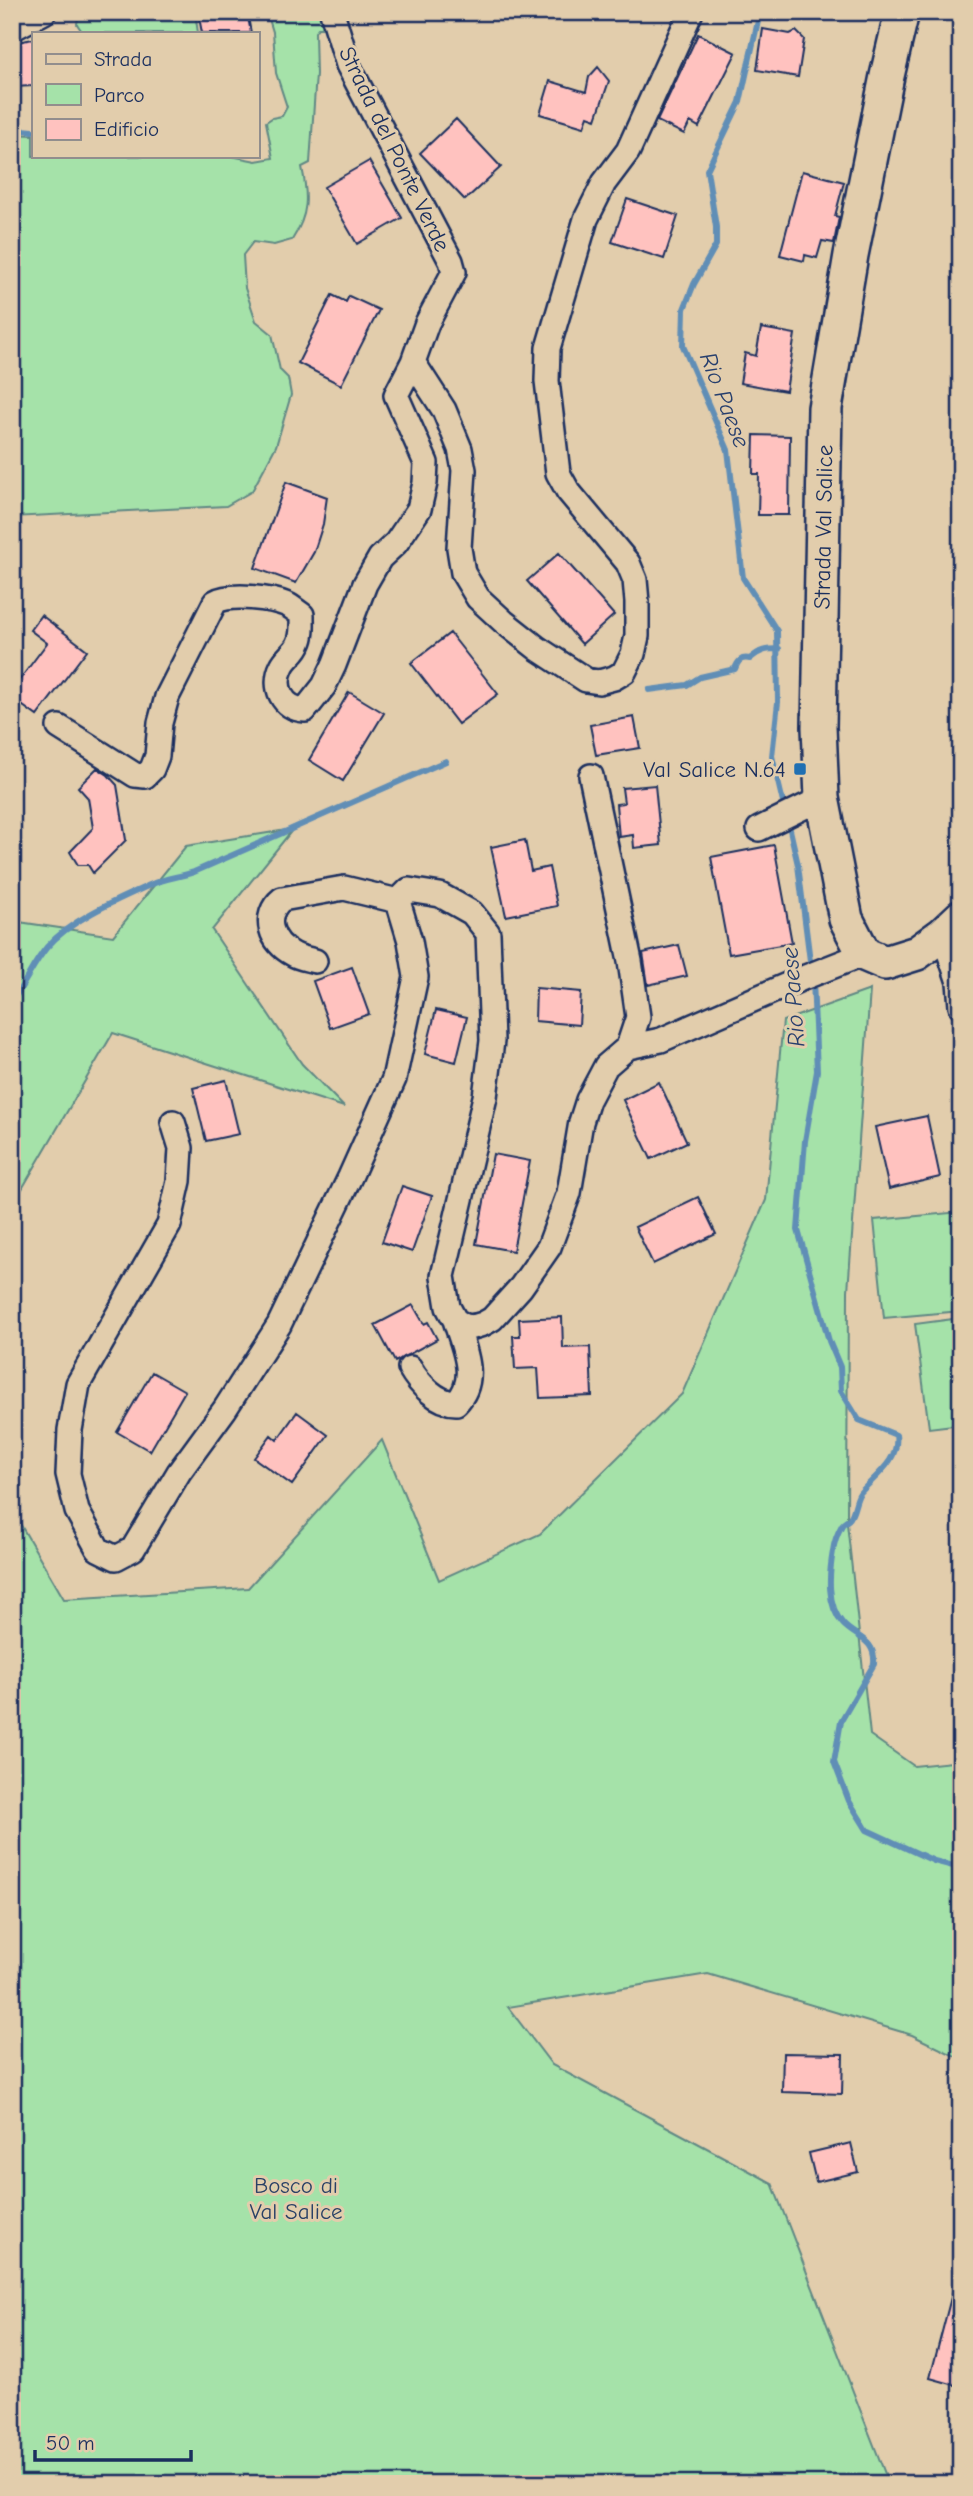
<svg xmlns="http://www.w3.org/2000/svg" width="973" height="2496" viewBox="0 0 973 2496" font-family="'Comic Neue',sans-serif">
<style>
.green{fill:#a5e2a9;stroke:#608884;stroke-width:2}
.lines{fill:none;stroke-linecap:round;stroke-linejoin:round}
.stream{stroke:#618eb6;stroke-width:6}
.building{fill:#ffc2bf;stroke:#1b2f5e;stroke-width:2}
.street-casing{stroke:#1b2f5e;stroke-width:28}
.secondary-casing{stroke:#1b2f5e;stroke-width:38}
.street{stroke:#e2cdac;stroke-width:23}
.secondary{stroke:#e2cdac;stroke-width:33}
.poi-dot{fill:#1f6fb2;stroke:#e2cdac;stroke-width:2.5}
.labels{text-anchor:middle;stroke-width:6;stroke-linejoin:round;paint-order:stroke}
.street-label{font-size:23px;fill:#1b2f5e;stroke:#e2cdac}
.poi-label{font-size:23px;fill:#1b2f5e;stroke:#e2cdac;text-anchor:end}
.park-label{font-size:23px;fill:#294166;stroke:#e2cdac}
.water-label{font-size:24px;font-style:italic;fill:#273f6d;stroke:#e2cdac}
</style>
<rect width="100%" height="100%" fill="#e2cdac"/>
<filter id="ink" filterUnits="userSpaceOnUse"><feTurbulence type="fractalNoise" baseFrequency=".0143" numOctaves="2"/><feDisplacementMap in="SourceGraphic" scale="14" xChannelSelector="R" yChannelSelector="G"/><feConvolveMatrix kernelMatrix="1 2 1 2 8 2 1 2 1" color-interpolation-filters="sRGB"/></filter>
<g filter="url(#ink)">
<path class="green" d="M 83,12 L 195,12 L 198,33 L 83,33 L 77,24 L 78,17 Z
M 247,12 L 321,12 L 324,23 L 322,28 L 318,28 L 315,32 L 316,74 L 310,163 L 302,167 C 308,196 309,214 292,240 L 274,245 L 253,242 L 243,255 L 245,288 L 256,321 L 272,334 L 280,370 L 288,378 L 291,395 L 276,446 L 252,491 L 226,506 L 12,517 L 12,134 L 33,135 L 33,156 L 231,156 L 256,161 L 273,158 L 266,122 L 272,118 L 282,116 L 287,107 L 276,73 L 273,32 L 269,19 L 263,15 L 254,16 Z
M 293,829 L 212,930 L 302,1064 L 344,1107 L 113,1033 L 12,1206 L 12,921 L 113,936 L 186,846 Z
M 870,990 L 848,1291 L 847,1523 L 870,1735 L 914,1766 L 961,1761 L 961,2059 L 912,2035 L 708,1974 L 508,2007 L 552,2065 L 772,2183 L 889,2484 L 12,2484 L 12,1510 L 64,1599 L 248,1588 L 382,1440 L 439,1580 L 540,1534 L 682,1394 L 766,1200 L 783,1021 Z
M 961,1212 L 961,1311 L 884,1318 L 874,1220 Z
M 961,1318 L 961,1424 L 929,1428 L 915,1324 Z"/>
<g class="lines">
<path class="stream" d="M 760,12 L 740,102 L 707,170 L 716,227 L 716,245 L 694,284 L 684,309 L 683,346 L 728,450 L 743,578 L 777,631 L 778,702 L 772,756 L 785,811
M 12,129 L 33,131
M 649,690 L 687,685 L 700,677 L 735,669 C 738,661 741,657 750,659 C 760,650 766,649 779,649
M 788,821 L 798,865 L 811,969
M 813,980 L 817,1071 L 805,1141 L 798,1230 L 829,1341 L 840,1367 L 841,1391 L 859,1420 L 896,1435 C 900,1460 875,1476 860,1493 C 855,1500 855,1511 850,1518 C 848,1521 844,1522 842,1525 C 838,1532 834,1543 833,1551 C 829,1574 826,1605 843,1624 C 856,1638 876,1639 874,1664 L 841,1721 L 834,1762 L 849,1801 L 867,1830 L 934,1861 L 961,1868
M 12,1001 C 25,984 33,964 47,947 C 71,919 119,899 152,884 C 165,878 180,877 194,872 L 446,761"/>
</g>
<path class="building" d="M 198,12 L 247,12 L 251,33 L 202,33 Z
M 763,29 L 790,34 L 796,31 L 804,39 L 798,77 L 757,70 Z
M 698,34 L 736,53 L 699,127 L 690,122 L 684,134 L 657,121 Z
M 33,39 L 33,86 L 12,87 L 12,43 Z
M 598,67 L 609,81 L 596,119 L 588,116 L 584,127 L 540,114 L 550,81 L 586,92 L 589,77 Z
M 456,119 L 501,167 L 465,200 L 420,153 Z
M 369,161 L 402,218 L 357,244 L 324,187 Z
M 802,171 L 844,182 L 835,216 L 839,217 L 834,243 L 822,241 L 817,258 L 805,255 L 804,261 L 780,255 Z
M 627,199 L 678,216 L 664,259 L 612,242 Z
M 332,295 L 346,302 L 349,296 L 379,310 L 341,385 L 298,363 Z
M 761,328 L 795,334 L 786,391 L 740,383 L 745,353 L 756,356 Z
M 754,435 L 790,436 L 789,515 L 758,515 L 759,474 L 753,474 Z
M 286,482 L 327,497 L 323,524 L 314,552 L 296,583 L 255,568 Z
M 559,553 L 614,615 L 582,644 L 527,581 Z
M 41,615 L 87,650 L 37,716 L 12,698 L 12,690 L 47,643 L 30,630 Z
M 450,633 L 498,694 L 458,724 L 411,663 Z
M 349,692 L 384,713 L 343,781 L 309,760 Z
M 634,717 L 640,748 L 596,755 L 590,725 Z
M 97,768 L 108,775 L 117,785 L 126,840 L 93,873 L 88,865 L 78,865 L 70,852 L 93,828 L 88,798 L 78,787 Z
M 655,785 L 661,845 L 634,848 L 633,835 L 619,837 L 616,804 L 624,803 L 622,788 Z
M 525,840 L 531,871 L 549,867 L 557,906 L 506,916 L 491,847 Z
M 774,845 L 792,943 L 729,954 L 711,857 Z
M 679,945 L 687,976 L 648,985 L 643,953 Z
M 352,967 L 369,1014 L 330,1028 L 313,981 Z
M 536,988 L 581,992 L 579,1025 L 535,1021 Z
M 436,1010 L 467,1017 L 456,1062 L 425,1054 Z
M 226,1080 L 239,1134 L 206,1141 L 193,1088 Z
M 659,1082 L 687,1142 L 651,1159 L 623,1100 Z
M 927,1116 L 940,1177 L 889,1189 L 875,1127 Z
M 493,1154 L 530,1161 L 513,1251 L 476,1244 Z
M 402,1186 L 432,1196 L 412,1252 L 382,1242 Z
M 698,1197 L 716,1234 L 653,1264 L 635,1227 Z
M 413,1305 L 424,1324 L 428,1322 L 437,1339 L 395,1362 L 375,1325 Z
M 562,1317 L 563,1348 L 590,1347 L 592,1396 L 540,1398 L 538,1368 L 515,1369 L 513,1336 L 520,1336 L 519,1319 Z
M 152,1372 L 185,1391 L 150,1451 L 117,1432 Z
M 297,1412 L 328,1435 L 292,1485 L 254,1458 L 271,1435 L 277,1440 Z
M 783,2053 L 843,2054 L 842,2094 L 782,2092 Z
M 851,2143 L 858,2172 L 816,2182 L 809,2153 Z
M 955,2282 L 961,2282 L 961,2364 L 955,2385 L 930,2378 Z"/>
<g class="lines">
<g class="street-casing">
<path id="street" d="M 12,29 L 44,12
M 413,362 L 444,410 L 460,449 L 464,470 L 459,548 L 463,573 L 478,598 L 504,622 L 537,648 L 586,680 L 599,682 L 614,678 L 624,672 L 633,654 L 637,636 L 637,602 L 635,580 L 628,563 L 568,491 L 558,473 L 547,381 L 548,348 L 586,219 L 604,183 L 628,151 L 691,12
M 59,727 L 135,775 L 145,776 L 152,769 L 157,756 L 160,723 L 167,697 L 215,602 C 230,593 272,598 288,605 C 293,608 298,612 302,615 C 302,624 303,635 299,643 C 296,652 286,657 282,666 C 272,686 282,709 305,710 L 324,686 L 334,665 L 365,584 L 380,558 L 396,543 L 419,509 L 425,483 L 426,463 L 396,395 L 413,362 L 427,323 L 454,272 L 451,261 L 348,65 L 332,12
M 591,776 L 630,961 L 638,1017 L 628,1047
M 759,829 L 822,798
M 943,934 L 959,982 L 961,1006
M 315,961 C 308,959 299,958 293,954 C 271,943 261,916 282,899 L 344,888 L 398,901
M 173,1122 L 181,1148 L 179,1181 L 169,1225 L 78,1384 L 70,1430 L 68,1474 L 77,1511 L 98,1549 L 116,1558 L 133,1549 L 179,1472 L 225,1409 L 279,1325 L 350,1177 L 394,1079 L 416,977 L 410,941 L 398,901 L 409,890 L 440,895 L 472,913 L 488,933 L 492,1041 L 485,1097 L 443,1276 L 448,1307 L 455,1320 L 465,1326 L 473,1327 L 483,1324 L 492,1319 L 521,1287 L 549,1247 L 569,1193 L 581,1122 L 588,1100 L 606,1066 L 628,1047 L 661,1040 L 803,978 L 864,954
M 410,1368 C 419,1384 437,1403 456,1403 C 480,1379 463,1347 455,1320"/>
</g>
<g class="secondary-casing">
<path id="secondary" d="M 902,12 L 887,76 L 851,255 L 825,408 L 819,727 L 822,798 L 846,919 L 864,954 L 885,963 L 917,953 L 943,934 L 961,917"/>
</g>
<use href="#street" class="street"/>
<use href="#secondary" class="secondary"/>
</g>
</g>
<rect class="poi-dot" x="793" y="762" width="14" height="14" rx="3.5"/>
<g class="labels">
<g class="street-label">
<text transform="translate(395 149) rotate(64)" y="8">Strada del Ponte Verde</text>
<text transform="translate(823 527) rotate(-89)" y="8">Strada Val Salice</text>
</g>
<g class="poi-label">
<text x="786" y="777">Val Salice N.64</text>
</g>
<g class="park-label">
<text x="296" y="2193">Bosco di<tspan x="296" dy="26">Val Salice</tspan></text>
</g>
<g class="water-label">
<text transform="translate(725 400) rotate(69)" y="8">Rio Paese</text>
<text transform="translate(793 997) rotate(-94)" y="8">Rio Paese</text>
</g>
</g>
<rect width="973" height="2496" fill="none" stroke="#e2cdac" stroke-width="42"/>
<rect x="21" y="21" width="931" height="2454" fill="none" stroke="#1b2f5e" stroke-width="2.5" filter="url(#ink)"/>
<rect x="32" y="32" width="228" height="126" fill="#e2cdac" stroke="#928e8d" stroke-width="2"/>
<rect x="46" y="54" width="35" height="10" fill="#e2cdac" stroke="#928e8d" stroke-width="2"/>
<text x="94" y="66" font-size="21" fill="#1b2f5e">Strada</text>
<rect x="46" y="84" width="35" height="21" fill="#a5e2a9" stroke="#928e8d" stroke-width="2"/>
<text x="94" y="102" font-size="21" fill="#1b2f5e">Parco</text>
<rect x="46" y="119" width="35" height="21" fill="#ffc2bf" stroke="#928e8d" stroke-width="2"/>
<text x="94" y="136" font-size="21" fill="#1b2f5e">Edificio</text>
<path d="M35 2450v10h156v-10" fill="none" stroke="#1b2f5e" stroke-width="3.5"/>
<text x="46" y="2450" font-size="21" fill="#1b2f5e" stroke="#e2cdac" stroke-width="5" paint-order="stroke">50 m</text>
</svg>
